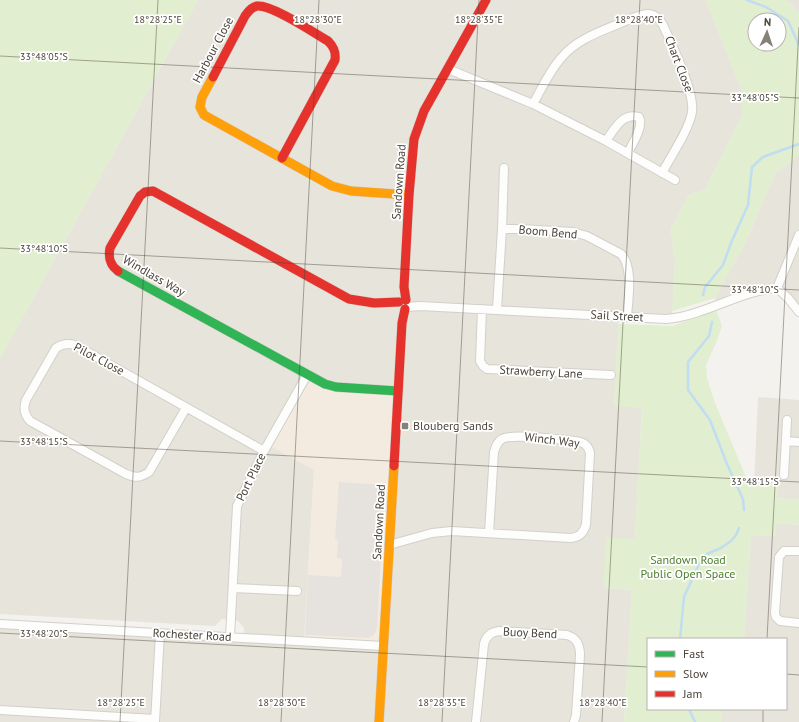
<svg xmlns="http://www.w3.org/2000/svg" width="799" height="722" viewBox="0 0 799 722" font-family="'PT Sans',sans-serif">
<style>
.residential{fill:#e7e4dc}
.commercial{fill:#f3ebdf}
.green{fill:#e1eecf;fill-rule:evenodd}
.parking{fill:#e6e3df}
.lines{fill:none;stroke-linecap:round;stroke-linejoin:round}
.stream{stroke:#c0ddf1;stroke-width:2.5}
.street-casing{stroke:#d2d0cb;stroke-width:10}
.fast-casing{stroke:#d3cfc5;stroke-width:10}
.slow-casing{stroke:#d3cfc5;stroke-width:10}
.jam-casing{stroke:#d3cfc5;stroke-width:10}
.street{stroke:#fdfdfc;stroke-width:8}
.fast{stroke:#30b455;stroke-width:9}
.slow{stroke:#ff9f0a;stroke-width:9}
.jam{stroke:#e5322d;stroke-width:9}
.ticks{fill:none;stroke:#4b4439;stroke-width:1;stroke-opacity:0.45}
.poi-dot{fill:#868178;stroke:#fff;stroke-width:1.5}
.labels{text-anchor:middle;stroke-width:3.5;stroke-linejoin:round;paint-order:stroke}
.street-label{font-size:12px;fill:#4b4439;stroke:#fff}
.poi-label{font-size:12px;fill:#4b4439;stroke:#fff;text-anchor:start}
.park-label{font-size:12px;fill:#4a7f2a;stroke:#fff}
.ticks-label{font-size:10px;text-anchor:middle;fill:#4b4439;stroke:#fff;stroke-width:3.5;stroke-linejoin:round;paint-order:stroke}
</style>
<rect width="100%" height="100%" fill="#f4f2ee"/>
<path class="residential" d="M 198,0 L 706,0 L 742,91 L 742,116 L 705,189 L 689,195 L 671,229 L 675,261 L 672,319 L 619,318 L 614,405 L 642,407 L 635,539 L 603,588 L 632,590 L 624,722 L 0,722 L 0,625 L 383,646 L 314,470 L 304,641 L 244,638 L 244,628 L 238,621 L 222,619 L 215,626 L 0,614 L 0,358 Z
M 784,0 L 799,0 L 799,14 L 791,3 Z
M 799,155 L 799,310 L 778,287 L 717,304 L 715,298 L 746,241 L 775,174 Z
M 758,397 L 799,400 L 799,500 L 777,498 L 778,486 L 754,484 Z
M 776,523 L 799,525 L 799,722 L 721,722 L 722,709 L 786,709 L 786,639 L 744,639 L 751,535 L 775,536 Z"/>
<path class="commercial" d="M 307,377 L 398,392 L 384,646 L 304,642 L 314,470 L 268,445 Z"/>
<path class="green" d="M 0,0 L 198,0 L 0,358 Z
M 706,0 L 784,0 L 791,3 L 799,14 L 799,155 L 775,174 L 746,241 L 715,298 L 672,311 L 675,261 L 671,229 L 689,195 L 705,189 L 742,116 L 742,91 ZM 755,20 L 779,20 L 779,44 L 755,44 Z
M 716,309 L 722,326 L 716,343 L 706,365 L 707,378 L 715,403 L 749,484 L 778,486 L 777,498 L 799,500 L 799,525 L 777,523 L 775,536 L 751,535 L 744,639 L 648,639 L 648,709 L 722,709 L 721,722 L 624,722 L 632,590 L 603,588 L 606,537 L 635,539 L 642,408 L 614,406 L 618,324 L 673,326 Z"/>
<path class="parking" d="M 339,482 L 385,485 L 377,629 L 374,635 L 368,638 L 305,635 L 308,575 L 341,577 L 342,559 L 337,558 L 338,540 L 335,539 Z"/>
<g class="lines">
<path class="stream" d="M 747,0 L 766,7 L 788,21 L 799,45
M 703,295 L 705,287 L 723,265 L 731,243 L 748,205 L 752,167 L 763,157 L 799,144
M 712,322 L 709,336 L 688,362 L 688,390 L 710,420 L 727,464 L 743,499 L 744,510
M 680,639 L 684,597 L 699,564 L 707,554 L 721,548 L 731,541 L 736,535 L 739,528
M 689,709 L 695,722"/>
<g class="street-casing">
<path id="street" d="M 448,69 L 533,104 L 606,141 L 675,180
M 533,104 C 542,88 550,70 562,57 C 577,39 602,31 623,22 C 631,19 640,14 649,14 C 656,15 660,19 663,25 C 672,45 695,92 692,112 C 689,130 671,156 662,173
M 606,141 C 614,130 622,112 639,117 C 644,127 632,144 628,153
M 502,229 L 504,168
M 777,288 L 799,235
M 407,307 L 420,306 L 666,319 C 704,316 739,291 777,288 L 788,298 L 799,312
M 482,309 L 480,361 L 483,366 L 487,369 L 611,375
M 497,309 L 502,229 L 521,229 L 573,232 L 587,236 L 621,254 C 634,268 628,299 627,317
M 186,408 L 149,472 C 140,478 135,478 126,474 L 30,421 C 24,414 23,408 26,400 L 56,348 C 62,344 68,343 75,345 L 264,451
M 786,441 L 799,442
M 784,475 L 787,420
M 389,545 L 432,533 L 452,531 L 571,538 C 580,537 583,533 586,525 L 590,453 C 588,445 584,442 575,441 C 561,440 513,433 502,439 C 497,442 496,446 494,452 L 489,533
M 799,551 L 784,551 L 779,557 L 775,613 L 776,617 L 780,621 L 799,623
M 233,588 L 297,591
M 0,624 L 383,646
M 230,637 L 237,506 L 264,451 L 307,375
M 0,710 L 155,719
M 155,722 L 160,633
M 476,722 L 484,644 C 486,636 491,632 499,631 L 567,635 C 577,638 580,645 580,655 L 576,715 L 574,722"/>
</g>
<g class="fast-casing">
<path id="fast" d="M 118,271 L 325,384 L 336,387 L 398,391"/>
</g>
<g class="slow-casing">
<path id="slow" d="M 213,77 L 202,97 L 200,107 L 204,115 L 332,186 L 351,191 L 409,195
M 379,722 L 394,466"/>
</g>
<g class="jam-casing">
<path id="jam" d="M 213,77 L 245,16 C 248,12 251,7 257,6 C 272,4 314,33 328,41 C 334,47 336,52 335,60 L 282,158
M 118,271 C 110,265 108,258 110,248 L 140,196 L 145,192 L 153,191 L 349,299 L 374,303 L 399,302
M 406,300 L 404,287 L 409,195 L 414,139 L 424,111 L 486,0
M 394,466 L 402,323 L 405,309"/>
</g>
<use href="#street" class="street"/>
<use href="#fast" class="fast"/>
<use href="#slow" class="slow"/>
<use href="#jam" class="jam"/>
</g>
<path class="ticks" d="M 0,56 L 799,98M 0,248 L 799,290M 0,441 L 799,482M 0,633 L 648,667M 767,639 L 799,27M 786,674 L 799,675M 120,722 L 158,0M 281,722 L 319,0M 442,722 L 479,0M 602,722 L 640,0M 763,722 L 763,709"/>
<rect class="poi-dot" x="401" y="422" width="8" height="8" rx="2"/>
<g class="labels">
<g class="street-label">
<text transform="translate(213 50) rotate(-62)" y="4">Harbour Close</text>
<text transform="translate(679 64) rotate(69)" y="4">Chart Close</text>
<text transform="translate(399 182) rotate(-86)" y="4">Sandown Road</text>
<text transform="translate(548 232) rotate(5)" y="4">Boom Bend</text>
<text transform="translate(154 276) rotate(30)" y="4">Windlass Way</text>
<text transform="translate(617 316) rotate(3)" y="4">Sail Street</text>
<text transform="translate(99 359) rotate(28)" y="4">Pilot Close</text>
<text transform="translate(541 372) rotate(3)" y="4">Strawberry Lane</text>
<text transform="translate(552 440) rotate(7)" y="4">Winch Way</text>
<text transform="translate(251 477) rotate(-64)" y="4">Port Place</text>
<text transform="translate(379 522) rotate(-87)" y="4">Sandown Road</text>
<text transform="translate(530 633) rotate(3)" y="4">Buoy Bend</text>
<text transform="translate(192 635) rotate(3)" y="4">Rochester Road</text>
</g>
<g class="poi-label">
<text x="413" y="430">Blouberg Sands</text>
</g>
<g class="park-label">
<text x="688" y="564">Sandown Road<tspan x="688" dy="14">Public Open Space</tspan></text>
</g>
</g>
<g class="ticks-label">
<text x="158" y="23">18°28'25"E</text>
<text x="318" y="23">18°28'30"E</text>
<text x="479" y="23">18°28'35"E</text>
<text x="639" y="23">18°28'40"E</text>
<text x="44" y="60">33°48'05"S</text>
<text x="755" y="101">33°48'05"S</text>
<text x="44" y="252">33°48'10"S</text>
<text x="755" y="293">33°48'10"S</text>
<text x="44" y="445">33°48'15"S</text>
<text x="755" y="485">33°48'15"S</text>
<text x="44" y="637">33°48'20"S</text>
<text x="121" y="706">18°28'25"E</text>
<text x="282" y="706">18°28'30"E</text>
<text x="442" y="706">18°28'35"E</text>
<text x="603" y="706">18°28'40"E</text>
</g>
<rect x="647" y="638" width="140" height="72" fill="#ffffff" stroke="#b7b4b0"/>
<rect x="655" y="651" width="20" height="6" fill="#30b455" stroke="#b7b4b0"/>
<text x="683" y="658" font-size="12" fill="#4b4439">Fast</text>
<rect x="655" y="671" width="20" height="6" fill="#ff9f0a" stroke="#b7b4b0"/>
<text x="683" y="678" font-size="12" fill="#4b4439">Slow</text>
<rect x="655" y="691" width="20" height="6" fill="#e5322d" stroke="#b7b4b0"/>
<text x="683" y="698" font-size="12" fill="#4b4439">Jam</text>
<g transform="translate(767 32) rotate(3)"><circle r="19" fill="#ffffff" stroke="#b7b4b0"/>
<path d="M0-3L7 15L0 10L-7 15Z" fill="#868178"/>
<text y="-6" font-size="11" font-weight="bold" text-anchor="middle" fill="#4b4439">N</text>
</g>
</svg>
